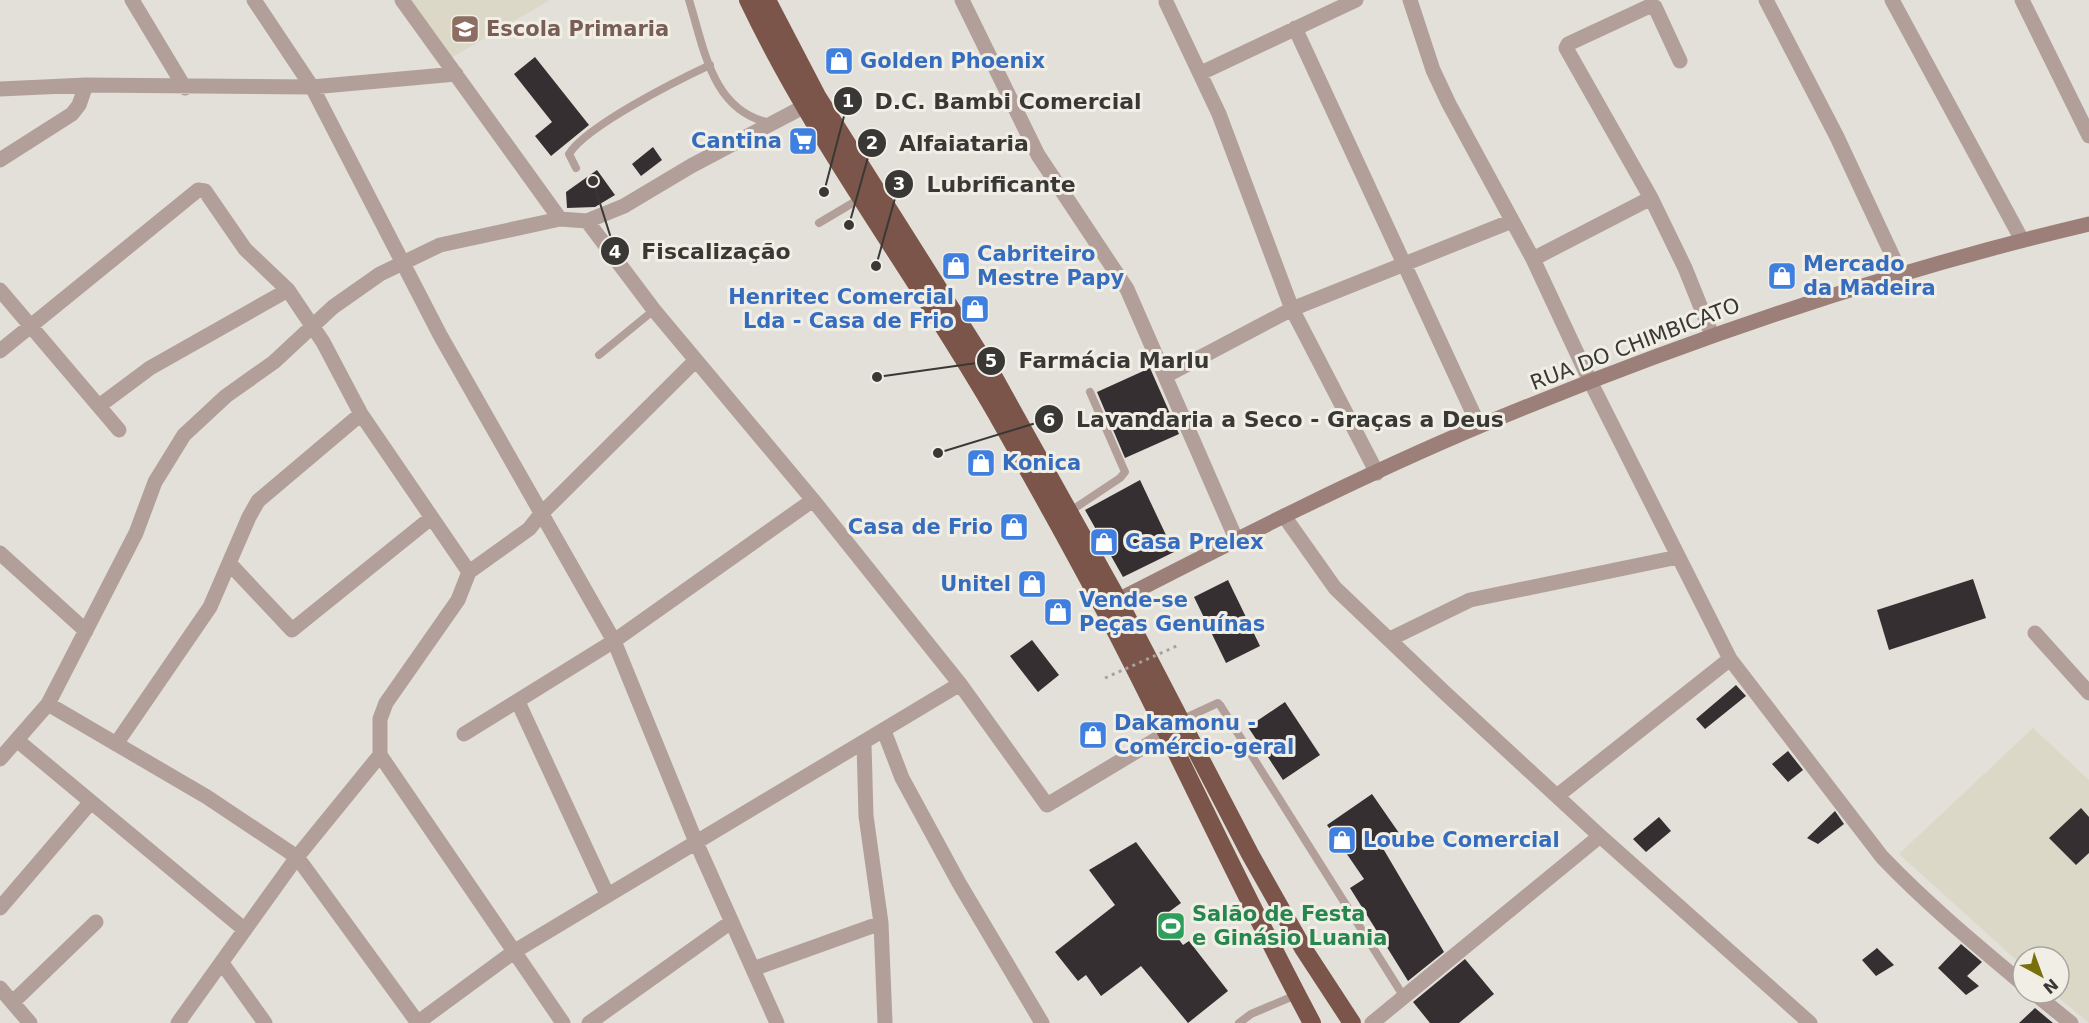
<svg xmlns="http://www.w3.org/2000/svg" width="2089" height="1023" viewBox="0 0 2089 1023" font-family="'DejaVu Sans',sans-serif">
<style>
.built{fill:#dcd8c8}
.building{fill:#352f32}
.lines{fill:none;stroke-linecap:round;stroke-linejoin:round}
.lane{stroke:#b29f9a;stroke-width:8}
.street{stroke:#b29f9a;stroke-width:15}
.secondary{stroke:#9b7f78;stroke-width:15}
.highway{stroke:#7b554a;stroke-width:18}
.path-bridge{stroke:#a5a39d;stroke-width:3;stroke-dasharray:3 4.5;stroke-linecap:butt}
.labels{text-anchor:middle;stroke-width:6;stroke-linejoin:round;paint-order:stroke}
.education-label{font-size:21px;font-weight:bold;fill:#785e54;stroke:#f0eee5;text-anchor:start}
.shop-label{font-size:21px;font-weight:bold;fill:#366cbe;stroke:#f0eee5;text-anchor:start}
.street-label{font-size:21px;fill:#393835;stroke:#f0eee5}
.leisure-label{font-size:21px;font-weight:bold;fill:#27864d;stroke:#f0eee5;text-anchor:start}
.leader{fill:none;stroke:#393835;stroke-width:2}
.callout-dot{fill:#393835;stroke:#f0eee5;stroke-width:2}
.mark-label{font-size:18px;text-anchor:middle;font-weight:bold;fill:#fff}
.callout-label{font-size:22px;text-anchor:middle;font-weight:bold;fill:#393835;stroke:#f0eee5;stroke-width:6;stroke-linejoin:round;paint-order:stroke}
</style>
<rect width="100%" height="100%" fill="#e2e0d8"/>
<path class="built" d="M 409,0 L 550,0 L 451,58 Z
M 2033,728 L 2089,780 L 2089,1023 L 2053,993 L 2059,993 L 2059,957 L 2023,957 L 2023,966 L 1899,854 Z"/>
<path class="building" d="M 535,57 L 589,125 L 551,156 L 535,136 L 552,122 L 514,74 Z
M 653,147 L 662,160 L 641,176 L 632,164 Z
M 597,170 L 615,195 L 595,207 L 567,208 L 566,192 Z
M 1150,368 L 1179,434 L 1125,458 L 1097,392 Z
M 1140,480 L 1174,552 L 1123,577 L 1085,510 Z
M 1973,579 L 1986,618 L 1889,650 L 1877,610 Z
M 1228,580 L 1260,646 L 1226,663 L 1194,597 Z
M 1032,640 L 1059,675 L 1038,692 L 1010,656 Z
M 1736,685 L 1746,696 L 1705,729 L 1696,719 Z
M 1285,702 L 1320,755 L 1283,780 L 1248,727 Z
M 1788,751 L 1803,770 L 1788,782 L 1772,764 Z
M 1372,794 L 1399,833 L 1381,845 L 1444,952 L 1408,981 L 1350,888 L 1364,879 L 1327,825 Z
M 2081,808 L 2089,817 L 2089,853 L 2076,865 L 2049,838 Z
M 1835,811 L 1844,824 L 1818,844 L 1807,838 Z
M 1659,817 L 1671,831 L 1646,852 L 1633,839 Z
M 1136,842 L 1181,903 L 1162,917 L 1183,945 L 1189,941 L 1228,991 L 1188,1023 L 1141,966 L 1101,996 L 1086,975 L 1078,981 L 1055,952 L 1115,905 L 1089,870 Z
M 1961,944 L 1982,962 L 1967,976 L 1979,986 L 1966,995 L 1938,968 Z
M 1877,948 L 1894,965 L 1876,976 L 1862,960 Z
M 1465,959 L 1494,994 L 1459,1023 L 1430,1023 L 1413,1002 Z
M 2035,1008 L 2053,1023 L 2019,1023 Z"/>
<g class="lines">
<path class="lane" d="M 689,0 C 704,48 712,112 771,123
M 576,168 L 569,154 C 586,126 678,80 710,65
M 819,223 L 861,198
M 599,355 L 654,310
M 1069,512 L 1120,478 L 1125,472 L 1090,392
M 1181,720 L 1218,703 L 1220,705 L 1404,997
M 1239,1023 L 1251,1014 L 1296,995"/>
<path class="street" d="M 132,0 L 185,88
M 254,0 L 312,87 L 440,335 L 614,641 L 696,842 L 777,1023
M 402,0 L 560,219
M 962,0 L 1038,155 L 1127,289 L 1236,539
M 1410,0 L 1433,70 L 1449,104 L 1533,259 L 1590,381 L 1730,659 L 1882,857 C 1926,903 1974,943 2023,984
M 1766,0 L 1837,137 L 1901,274
M 1892,0 L 2022,240
M 2022,0 L 2089,136
M 1166,2 L 1219,114 L 1292,309 L 1377,473
M 1295,28 L 1479,426
M 1680,61 L 1655,7 L 1652,5 L 1568,44 L 1566,48 L 1651,198 L 1685,268 L 1712,335
M 1201,73 L 1356,0
M 0,89 L 86,85 L 312,87 L 456,74
M 0,160 L 72,114 L 79,105 L 86,85
M 587,221 L 654,310 L 813,500 L 960,684 L 1047,805 L 1167,733
M 1533,259 L 1651,198
M 0,290 L 119,430
M 0,351 L 198,190 L 205,191 L 245,249 L 288,290 L 323,342 L 361,414 L 469,572
M 1167,375 L 1292,309 L 1512,221
M 99,406 L 150,368 L 288,290
M 1284,516 L 1335,588 L 1444,692 L 1600,836 L 1810,1023
M 0,553 L 86,631
M 229,563 L 292,630 L 431,518
M 2035,633 L 2089,693
M 1390,639 L 1470,600 L 1678,557
M 518,702 L 607,894
M 48,704 L 207,797 L 297,857 L 418,1023
M 884,731 L 902,778 L 959,883 L 1042,1023
M 464,734 L 614,641 L 813,500
M 18,741 L 245,930
M 116,744 L 210,607 L 249,517 L 258,501 L 361,414
M 864,744 L 866,816 L 881,923 L 885,1023
M 380,755 L 563,1023
M 0,759 L 48,704 L 136,533 L 155,482 L 184,435 L 226,396 L 274,362 L 333,307 L 380,274 L 440,245 L 560,219 L 587,221 L 624,206 L 691,166 L 805,106
M 1557,796 L 1730,659
M 0,908 L 90,803
M 222,963 L 265,1023
M 753,969 L 881,923
M 0,988 L 30,1023
M 2034,993 L 2071,1023
M 13,1002 L 96,922
M 178,1023 L 297,857 L 380,755 L 380,719 L 386,703 L 458,600 L 469,572 L 529,529 L 541,514 L 695,361
M 417,1023 L 515,951 L 960,684
M 589,1023 L 731,922
M 1372,1023 L 1600,836"/>
<path class="secondary" d="M 1118,600 C 1237,539 1358,477 1482,425 C 1679,343 1881,273 2089,224"/>
<path class="highway" d="M 748,0 C 817,145 916,274 996,413 C 1044,498 1092,583 1136,671 C 1195,788 1250,907 1312,1023
M 767,0 L 817,96 L 991,372 L 1118,600 L 1250,854 L 1303,948 L 1352,1023"/>
<path class="path-bridge" d="M 1105,678 L 1179,645"/>
</g>
<defs>
<g id="school-square" transform="scale(1.5)"><rect x="-9" y="-9" width="18" height="18" rx="4" fill="#8d6e63" stroke="#f0eee5"/><path d="M0-5L7-2L0 1L-7-2ZM-4 1L0 2.5L4 1V4Q0 6-4 4Z" fill="#fff"/></g>
<g id="shop-square" transform="scale(1.5)"><rect x="-9" y="-9" width="18" height="18" rx="4" fill="#3f7fe0" stroke="#f0eee5"/><path d="M-5-2.5h2.3a2.7 3.5 0 0 1 5.4 0H5L5.5 6h-11ZM-1.5-2.5h3a1.5 2.3 0 0 0-3 0Z" fill="#fff"/></g>
<g id="supermarket-square" transform="scale(1.5)"><rect x="-9" y="-9" width="18" height="18" rx="4" fill="#3f7fe0" stroke="#f0eee5"/><path d="M-6-5.5h2.5l.6 2H6L4.5 2H-2.5L-4.4-4H-6ZM-1.5 3.2a1.3 1.3 0 1 0 .1 0ZM3 3.2a1.3 1.3 0 1 0 .1 0Z" fill="#fff"/></g>
<g id="stadium-square" transform="scale(1.5)"><rect x="-9" y="-9" width="18" height="18" rx="4" fill="#2e9e5b" stroke="#f0eee5"/><path d="M0-5a6.5 5 0 1 0 0 10a6.5 5 0 1 0 0-10ZM-3.5-1.8h7v3.6h-7Z" fill="#fff"/></g>
</defs>
<g fill-rule="evenodd">
<use href="#school-square" x="465" y="29"/>
<use href="#shop-square" x="839" y="61"/>
<use href="#supermarket-square" x="803" y="141"/>
<use href="#shop-square" x="956" y="266"/>
<use href="#shop-square" x="1782" y="276"/>
<use href="#shop-square" x="975" y="309"/>
<use href="#shop-square" x="981" y="463"/>
<use href="#shop-square" x="1014" y="527"/>
<use href="#shop-square" x="1104" y="542"/>
<use href="#shop-square" x="1032" y="584"/>
<use href="#shop-square" x="1058" y="612"/>
<use href="#shop-square" x="1093" y="735"/>
<use href="#shop-square" x="1342" y="840"/>
<use href="#stadium-square" x="1171" y="926"/>
</g>
<g class="labels">
<g class="education-label">
<text x="486" y="36">Escola Primaria</text>
</g>
<g class="shop-label">
<text x="860" y="68">Golden Phoenix</text>
<text x="782" y="148" text-anchor="end">Cantina</text>
<text x="977" y="261">Cabriteiro<tspan x="977" dy="24">Mestre Papy</tspan></text>
<text x="1803" y="271">Mercado<tspan x="1803" dy="24">da Madeira</tspan></text>
<text x="954" y="304" text-anchor="end">Henritec Comercial<tspan x="954" dy="24">Lda - Casa de Frio</tspan></text>
<text x="1002" y="470">Konica</text>
<text x="993" y="534" text-anchor="end">Casa de Frio</text>
<text x="1125" y="549">Casa Prelex</text>
<text x="1011" y="591" text-anchor="end">Unitel</text>
<text x="1079" y="607">Vende-se<tspan x="1079" dy="24">Peças Genuínas</tspan></text>
<text x="1114" y="730">Dakamonu -<tspan x="1114" dy="24">Comércio-geral</tspan></text>
<text x="1363" y="847">Loube Comercial</text>
</g>
<g class="street-label">
<text transform="translate(1635 344) rotate(-21)" y="7">RUA DO CHIMBICATO</text>
</g>
<g class="leisure-label">
<text x="1192" y="921">Salão de Festa<tspan x="1192" dy="24">e Ginásio Luania</tspan></text>
</g>
</g>
<path class="leader" d="M824 192L848 101M849 225L872 143M876 266L899 184M593 181L615 251M877 377L991 361M938 453L1049 419"/>
<g class="callout-dot">
<circle cx="824" cy="192" r="6"/>
<circle cx="849" cy="225" r="6"/>
<circle cx="876" cy="266" r="6"/>
<circle cx="593" cy="181" r="6"/>
<circle cx="877" cy="377" r="6"/>
<circle cx="938" cy="453" r="6"/>
<circle cx="848" cy="101" r="15"/>
<circle cx="872" cy="143" r="15"/>
<circle cx="899" cy="184" r="15"/>
<circle cx="615" cy="251" r="15"/>
<circle cx="991" cy="361" r="15"/>
<circle cx="1049" cy="419" r="15"/>
</g>
<g class="mark-label">
<text x="848" y="107">1</text>
<text x="872" y="149">2</text>
<text x="899" y="190">3</text>
<text x="615" y="258">4</text>
<text x="991" y="367">5</text>
<text x="1049" y="426">6</text>
</g>
<g class="callout-label">
<text x="1008" y="109">D.C. Bambi Comercial</text>
<text x="964" y="151">Alfaiataria</text>
<text x="1001" y="192">Lubrificante</text>
<text x="716" y="259">Fiscalização</text>
<text x="1114" y="368">Farmácia Marlu</text>
<text x="1290" y="427">Lavandaria a Seco - Graças a Deus</text>
</g>
<g transform="translate(2041 975) rotate(139)"><circle r="28" fill="#f0eee5" stroke="#a7a59f" stroke-width="1.5"/>
<path d="M0-4.5L10 22L0 15L-10 22Z" fill="#7a6f0d"/>
<text y="-9" font-size="16" font-weight="bold" text-anchor="middle" fill="#393835">N</text>
</g>
</svg>
